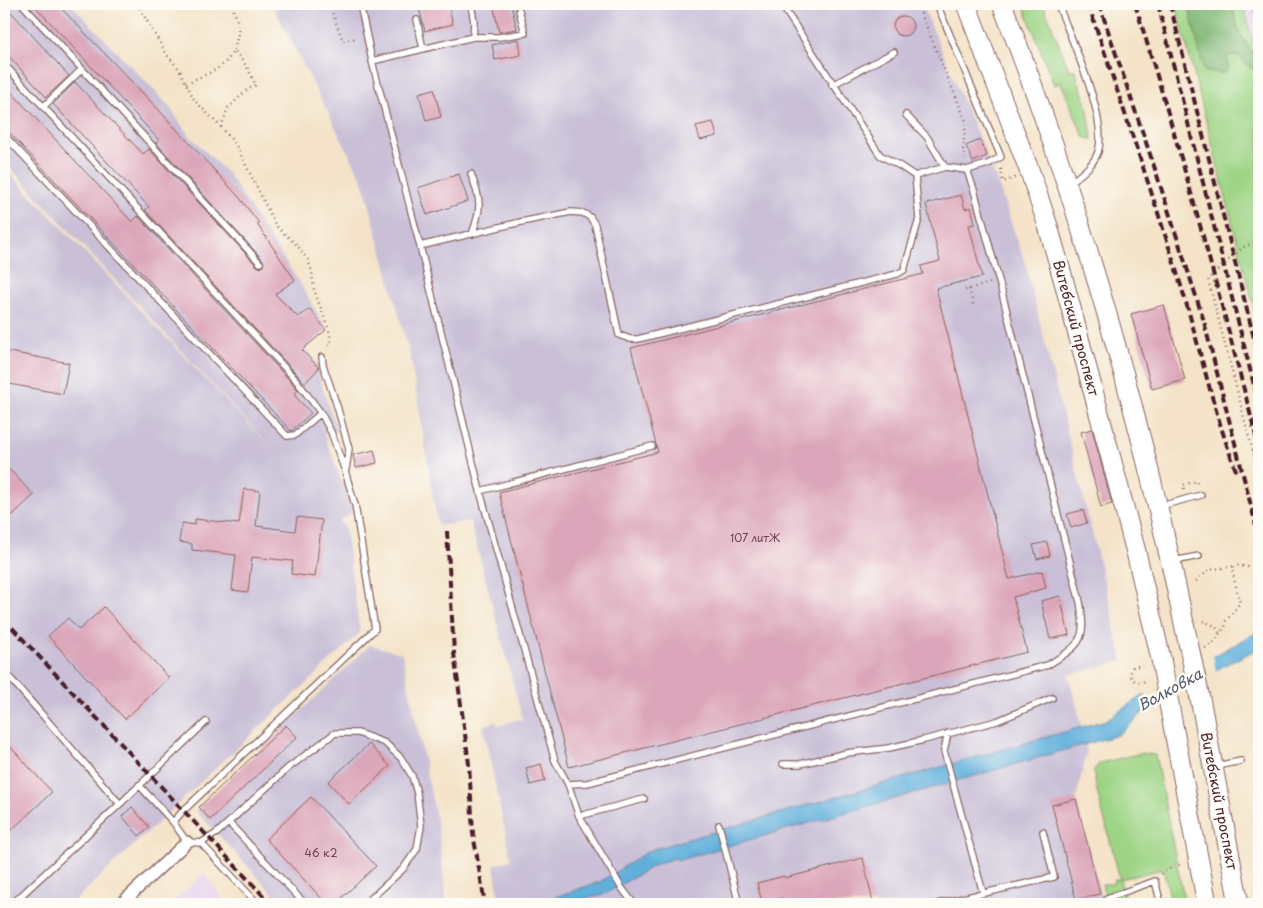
<svg xmlns="http://www.w3.org/2000/svg" width="1263" height="908" viewBox="0 0 1263 908" font-family="'Playpen Sans',sans-serif">
<style>
.built{fill:#e8d2ee}
.industrial{fill:#c9bfd7}
.green{fill:#9ed485;stroke:#747a58}
.forest{fill:#7eb672;stroke:#646a4e}
.water{fill:#61b0db;stroke:#566883}
.pier{fill:#f4e3c8}
.building{fill:#dca6ba}
.lines{fill:none;stroke-linecap:round;stroke-linejoin:round}
.service-casing{stroke:#866462;stroke-width:8}
.minor-casing{stroke:#866462;stroke-width:14}
.primary-casing{stroke:#866462;stroke-width:21}
.path{stroke:#866462;stroke-width:2.5;stroke-dasharray:1 4;stroke-linecap:butt}
.service{stroke:#fff;stroke-width:5.5}
.minor{stroke:#fff;stroke-width:11}
.primary{stroke:#fff;stroke-width:19}
.rail{stroke:#4a1f2b;stroke-width:4;stroke-dasharray:8 4;stroke-linecap:butt}
.primary-bridge-casing{stroke:#866462;stroke-width:21;stroke-linecap:butt}
.primary-bridge{stroke:#fff;stroke-width:19}
.labels{text-anchor:middle;stroke-width:5;stroke-linejoin:round;paint-order:stroke}
.number-label{font-size:11px;fill:#6e414f}
.street-label{font-size:14px;fill:#4a1f2b;stroke:#fdfcf7}
.water-label{font-size:15px;font-style:italic;fill:#535971;stroke:#fdfcf7}
</style>
<rect width="100%" height="100%" fill="#fdfcf7"/>
<filter id="ink" filterUnits="userSpaceOnUse"><feTurbulence type="fractalNoise" baseFrequency=".02" numOctaves="2"/><feDisplacementMap in="SourceGraphic" scale="10" xChannelSelector="R" yChannelSelector="G"/><feConvolveMatrix kernelMatrix="1 2 1 2 8 2 1 2 1" color-interpolation-filters="sRGB"/></filter>
<filter id="wash" filterUnits="userSpaceOnUse"><feTurbulence type="fractalNoise" baseFrequency=".0096" numOctaves="4" result="noise"/><feDisplacementMap in="SourceGraphic" scale="20" xChannelSelector="R" yChannelSelector="G"/><feGaussianBlur stdDeviation="1.12" result="paint"/><feColorMatrix in="noise" values="0 0 0 0 0 0 0 0 0 0 0 0 0 0 0 0 0 1.4 0 .05"/><feComposite in="paint" operator="in"/></filter>
<g filter="url(#wash)">
<rect width="100%" height="100%" fill="#f4e3c8"/>
<path class="built" d="M 1243,4 L 1259,4 L 1259,63 Z
M 204,874 L 227,904 L 170,904 Z"/>
<path class="industrial" d="M 4,4 L 71,4 L 168,105 L 187,133 L 228,174 L 301,285 L 327,330 L 305,349 L 320,367 L 318,373 L 337,431 L 324,434 L 353,512 L 339,521 L 345,528 L 360,633 L 71,904 L 4,904 L 4,167 L 296,474 L 4,161 Z
M 272,4 L 922,4 L 997,181 L 1025,263 L 1114,621 L 1114,628 L 1123,661 L 1068,675 L 1075,698 L 1087,751 L 1076,799 L 1101,897 L 1090,900 L 1091,904 L 500,904 L 494,865 L 511,860 L 483,726 L 496,721 L 498,726 L 518,719 L 523,721 L 470,521 L 438,526 L 411,360 L 363,181 Z
M 370,645 L 402,653 L 438,828 L 447,904 L 283,904 L 196,811 Z"/>
<path class="green" d="M 1023,4 L 1043,4 L 1069,70 L 1075,70 L 1088,110 L 1092,139 L 1084,137 L 1061,83 L 1054,85 Z
M 1176,4 L 1243,4 L 1259,63 L 1259,327 Z
M 1142,753 L 1155,755 L 1185,904 L 1172,904 L 1163,869 L 1120,879 L 1126,904 L 1107,904 L 1102,884 L 1112,884 L 1115,879 L 1120,879 L 1097,791 L 1093,771 L 1100,763 Z"/>
<path class="forest" d="M 1188,4 L 1231,4 L 1240,33 L 1254,56 L 1254,69 C 1241,64 1244,51 1227,57 L 1228,68 L 1225,73 L 1206,72 L 1203,67 Z"/>
<path class="water" d="M 1259,631 L 1259,648 L 1161,698 C 1145,709 1133,723 1118,735 L 679,860 L 675,858 L 656,864 L 605,894 L 565,904 L 534,904 L 600,882 L 650,850 L 1106,720 L 1137,699 Z"/>
<path class="pier" d="M 1213,654 L 1216,673 L 1162,700 L 1149,709 L 1145,691 Z"/>
<g id="blocks">
<path class="building" d="M 4,4 L 69,76 L 46,97 L 4,51 Z
M 33,4 L 57,4 L 158,109 L 239,197 L 259,223 L 257,224 L 295,280 L 275,294 L 298,317 L 310,309 L 326,330 L 302,350 L 319,368 L 305,383 L 145,210 L 149,207 L 53,104 L 75,82 L 143,154 L 149,149 L 257,266 L 261,268 L 263,266 L 263,260 L 156,143 L 159,140 Z
M 418,4 L 448,4 L 453,24 L 425,31 Z
M 493,4 L 511,4 L 517,29 L 499,32 Z
M893 26a10 10 0 1 1 20 0a10 10 0 1 1-20 0Z
M 519,39 L 521,55 L 495,60 L 492,45 Z
M 4,84 L 132,222 L 138,216 L 292,383 L 298,390 L 294,395 L 311,413 L 291,431 L 4,127 Z
M 434,89 L 441,117 L 426,121 L 419,93 Z
M 713,122 L 717,136 L 700,140 L 696,126 Z
M 980,140 L 987,156 L 973,162 L 966,146 Z
M 459,174 L 468,201 L 427,215 L 418,188 Z
M 961,195 L 965,209 L 971,207 L 973,215 L 975,224 L 969,225 L 982,277 L 936,288 L 1009,579 L 1042,571 L 1046,588 L 1013,597 L 1027,652 L 569,767 L 499,492 L 658,452 L 631,348 L 923,274 L 921,266 L 940,261 L 926,204 Z
M 1164,305 L 1185,380 L 1152,389 L 1131,314 Z
M 4,351 L 69,363 L 63,394 L 4,383 Z
M 1092,429 L 1112,504 L 1101,507 L 1081,432 Z
M 374,450 L 377,463 L 356,468 L 353,455 Z
M 4,464 L 34,495 L 4,523 Z
M 244,489 L 260,491 L 256,526 L 295,531 L 297,517 L 322,520 L 315,577 L 291,574 L 293,561 L 252,557 L 248,592 L 232,590 L 236,555 L 192,550 L 192,544 L 179,542 L 182,523 L 195,525 L 195,519 L 239,524 Z
M 1083,510 L 1087,523 L 1071,528 L 1067,514 Z
M 1047,542 L 1050,556 L 1037,559 L 1033,545 Z
M 1060,596 L 1069,635 L 1050,639 L 1041,601 Z
M 104,607 L 169,678 L 125,719 L 48,636 L 68,618 L 79,630 Z
M 286,725 L 297,737 L 210,820 L 199,807 Z
M 4,740 L 52,792 L 4,837 Z
M 369,744 L 390,766 L 349,804 L 328,782 Z
M 541,764 L 545,781 L 530,785 L 526,768 Z
M 311,797 L 376,866 L 335,904 L 327,904 L 266,839 Z
M 1076,799 L 1100,894 L 1076,900 L 1052,805 Z
M 132,807 L 149,827 L 139,836 L 122,816 Z
M 863,858 L 873,902 L 864,904 L 783,904 L 782,898 L 762,902 L 757,883 L 784,876 L 785,878 Z"/>
</g>
</g>
<g filter="url(#ink)">
<use href="#blocks" fill-opacity="0" stroke="#866462" stroke-width="1"/>
<g class="lines">
<g class="service-casing">
<path id="service" d="M 22,4 L 82,69
M 360,4 L 372,61 L 420,246 L 480,491 L 555,761 L 568,784 L 587,783 L 1048,665 C 1080,645 1087,641 1080,602 L 999,281 L 974,190 L 967,170 L 945,167 L 915,176 L 919,219 L 904,270 L 897,274 L 638,339 L 630,339 L 619,335 L 595,225 L 590,217 L 583,213 L 571,212 L 521,222 L 420,246
M 781,4 L 880,155 L 900,166 L 915,176
M 937,4 L 1001,157 L 988,164 L 967,170
M 1058,4 C 1070,37 1109,119 1098,152 C 1093,166 1081,174 1070,183
M 1255,4 L 1259,19
M 417,20 L 423,49
M 473,37 L 499,37 L 525,33 L 519,10
M 372,61 L 473,37 L 474,22 L 471,4
M 4,64 L 296,380 L 321,413 L 331,432 L 345,471 L 355,505 L 375,629 L 183,811 L 173,822 L 187,842 L 201,843 L 217,833 L 288,768 L 335,733 L 358,733 L 385,743 L 401,758 L 412,776 L 417,793 L 421,826 L 417,849 L 403,869 L 365,904
M 832,85 L 894,52
M 43,107 L 82,69 L 260,263
M 906,115 L 927,137 L 945,167
M 4,135 L 287,436 L 295,435 L 321,413
M 471,174 C 481,200 482,208 472,234
M 322,357 L 323,365 L 337,406 L 349,449 L 346,469
M 480,491 L 652,446
M 1161,506 L 1201,495
M 1174,561 L 1199,556
M 4,671 L 120,804
M 948,733 L 944,751 L 983,893
M 783,764 L 800,764 L 847,753 L 889,748 L 924,740 L 997,721 L 1052,698
M 1216,766 L 1241,761
M 568,784 L 579,816 L 621,887 L 634,904
M 139,785 L 173,822
M 579,816 L 644,799
M 229,823 L 305,904
M 719,825 L 739,904
M 201,843 L 258,904
M 1107,898 L 1155,881 L 1161,904
M 12,904 L 120,804 L 206,722
M 937,904 L 1054,877 L 1043,832"/>
</g>
<g class="minor-casing">
<path id="minor" d="M 121,904 L 187,842"/>
</g>
<g class="primary-casing">
<path id="primary" d="M 966,4 L 1031,175 L 1048,226 L 1064,282 L 1136,552 L 1161,659
M 1002,4 C 1083,211 1143,425 1188,642
M 1200,698 L 1239,904
M 1171,715 L 1207,904"/>
</g>
<path class="path" d="M 137,4 L 167,55 L 179,69 L 195,101 L 221,127 L 236,145 L 276,226 L 297,245 L 308,260 L 312,272 L 314,290 L 329,330 L 331,342 L 326,349
M 329,4 L 343,41 L 357,38
M 917,4 L 966,121 L 963,149 L 965,159
M 186,83 C 208,73 229,69 236,43 C 237,38 239,32 238,27 C 238,19 233,11 232,4
M 221,127 L 228,108 L 248,89 L 256,85 L 247,67 L 234,50
M 1001,169 L 1003,182 L 1015,178
M 1259,170 L 1256,173 L 1259,207
M 1259,243 L 1248,245 L 1242,248 L 1208,279 L 1259,475
M 969,289 L 974,308
M 965,290 L 990,283
M 1184,489 L 1183,485 L 1197,481 L 1199,486
M 1196,581 L 1209,570 L 1234,566
M 1203,621 L 1215,626 L 1220,633
M 1205,648 L 1213,643 L 1225,627 L 1226,621 L 1240,603 L 1232,570 L 1234,566 C 1244,564 1250,570 1259,566
M 1143,665 L 1133,667 L 1130,674 C 1134,683 1139,684 1148,680
M 1161,874 L 1164,871 L 1181,864"/>
<use href="#service" class="service"/>
<use href="#minor" class="minor"/>
<use href="#primary" class="primary"/>
<path class="rail" d="M 1088,4 L 1110,68
M 1099,4 L 1155,169 L 1203,318 L 1259,537
M 1135,4 C 1181,151 1221,299 1259,448
M 1158,4 L 1259,405
M 1170,4 L 1259,358
M 1108,63 C 1134,141 1161,219 1185,299 C 1202,357 1215,416 1237,473
M 447,531 L 454,653 L 469,764 L 473,833 L 485,904
M 4,619 L 271,904
M 472,903 L 472,904"/>
<g class="primary-bridge-casing">
<path id="primary-bridge" d="M 1188,642 L 1200,698
M 1161,659 L 1171,715"/>
</g>
<use href="#primary-bridge" class="primary-bridge"/>
</g>
</g>
<g class="labels">
<g class="number-label">
<text x="755" y="542">107 литЖ</text>
<text x="321" y="857">46 к2</text>
</g>
<g class="street-label">
<text transform="translate(1076 328) rotate(75)" y="5">Витебский проспект</text>
<text transform="translate(1219 801) rotate(79)" y="5">Витебский проспект</text>
</g>
<g class="water-label">
<text transform="translate(1170 690) rotate(-29)" y="5">Волковка</text>
</g>
</g>
<rect width="1263" height="908" fill="none" stroke="#fdfcf7" stroke-width="20"/>
</svg>
